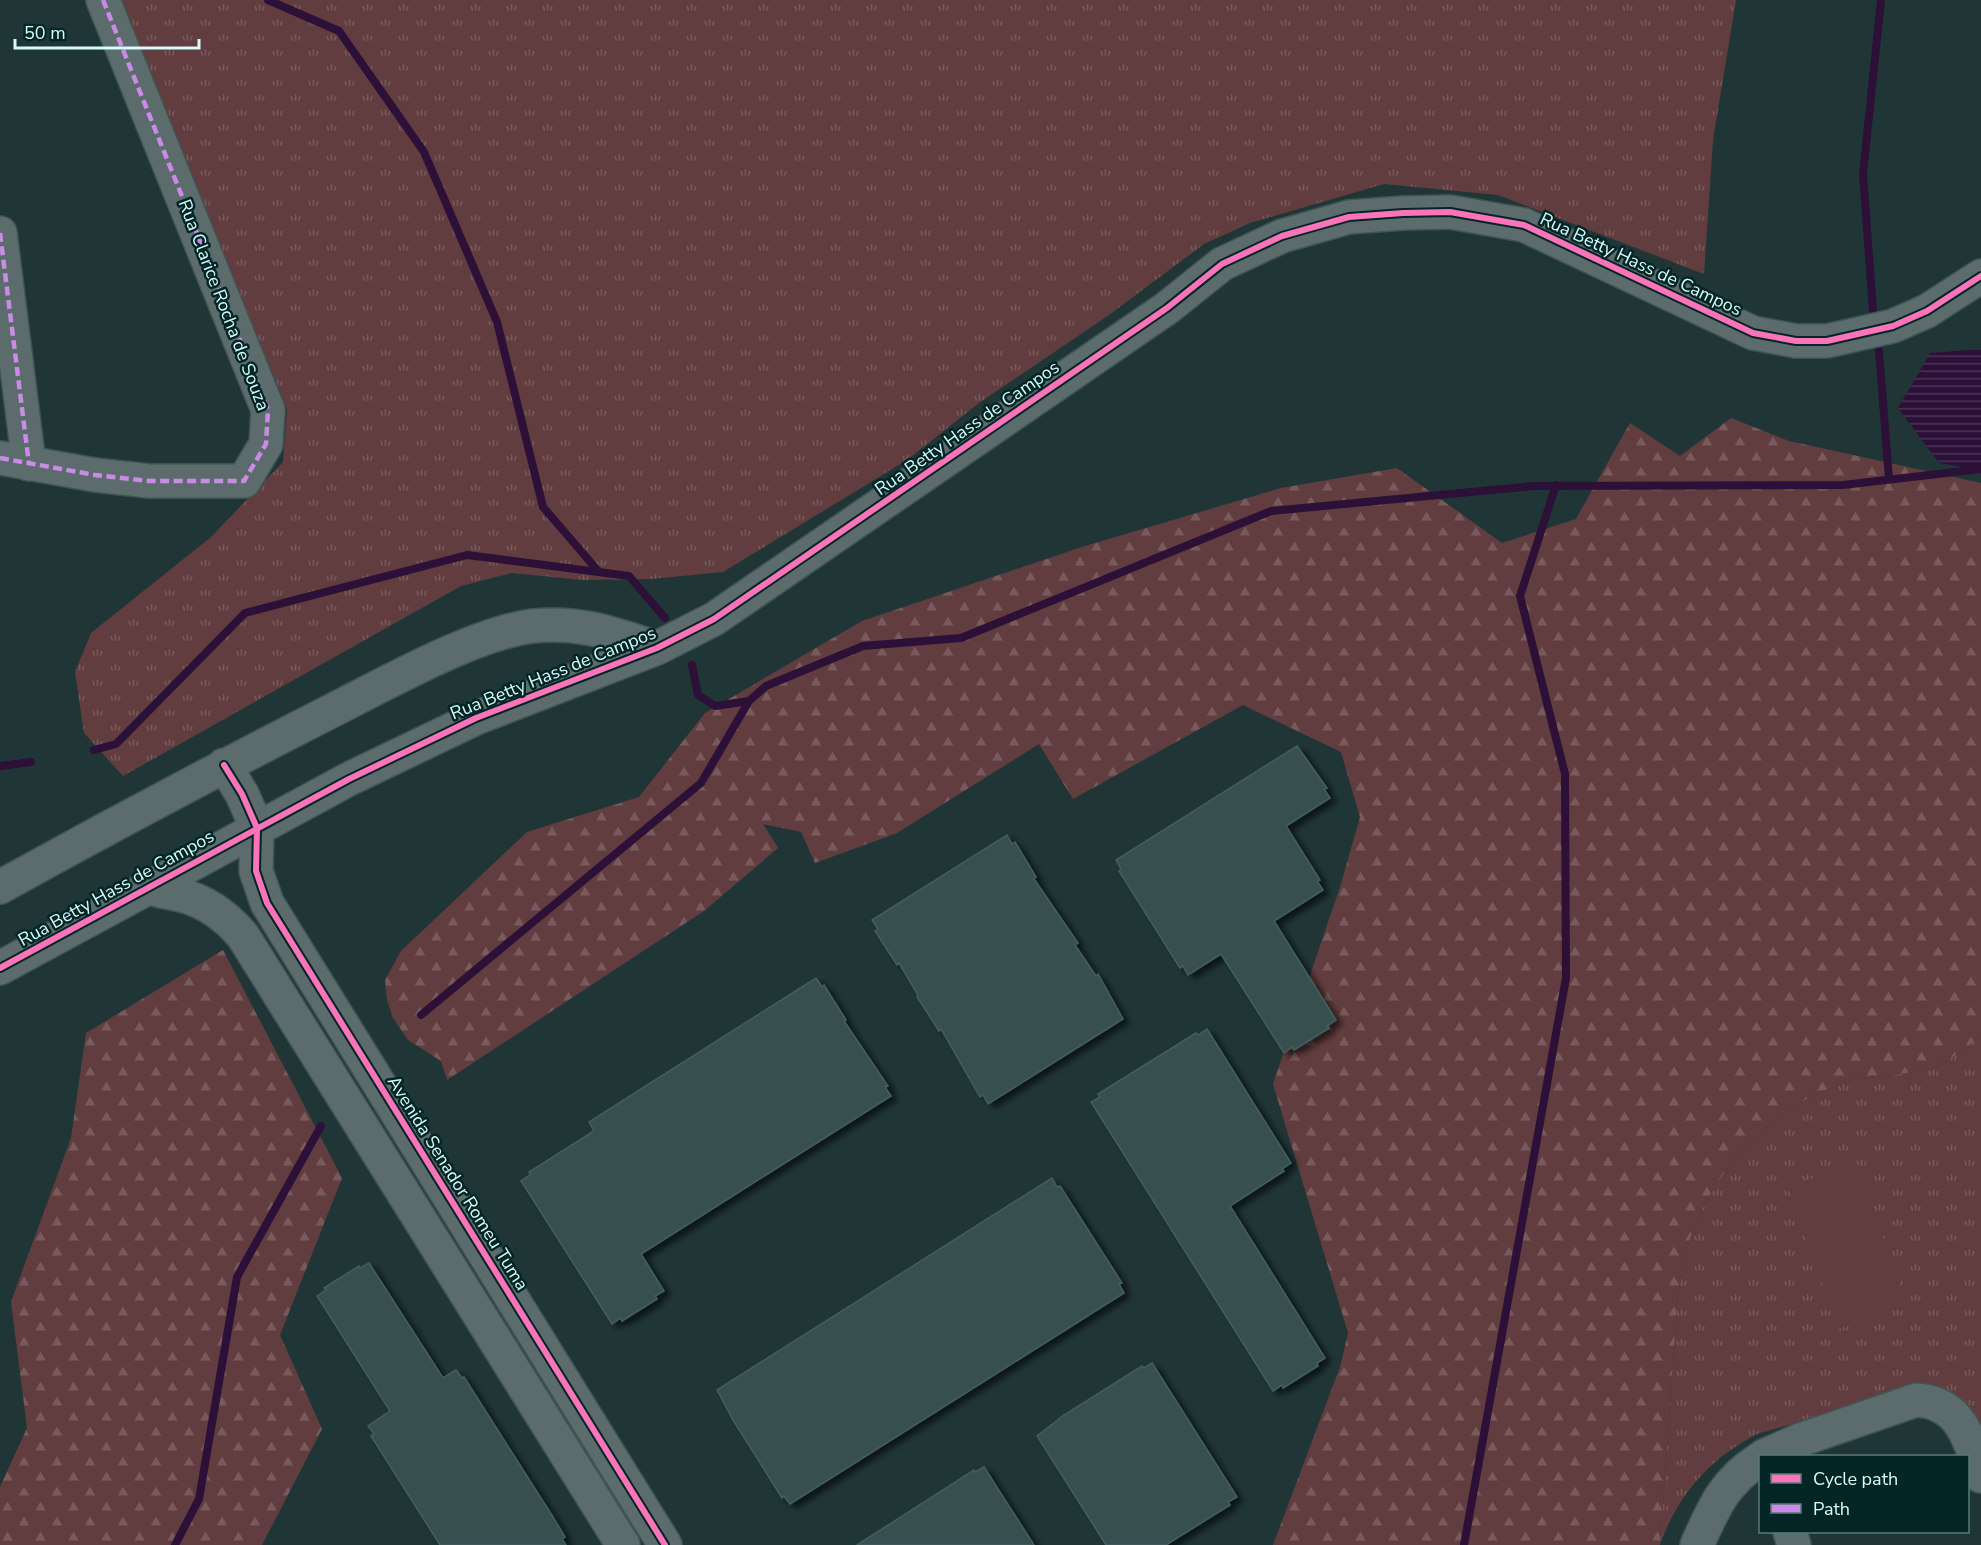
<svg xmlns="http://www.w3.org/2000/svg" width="1981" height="1545" viewBox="0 0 1981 1545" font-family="'Nunito Sans',sans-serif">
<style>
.grass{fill:url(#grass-tufts)}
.forest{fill:url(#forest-firs)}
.garden{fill:#623d3f}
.water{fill:url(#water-rules)}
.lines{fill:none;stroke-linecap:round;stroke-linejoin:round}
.stream{stroke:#2c1038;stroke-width:8}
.building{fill:#384f50;stroke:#435e5e;stroke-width:1.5;filter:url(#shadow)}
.minor-casing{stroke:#3f5454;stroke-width:36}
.minor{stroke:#5c6c6c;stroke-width:33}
.quiet{stroke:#ca8be6;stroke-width:4.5;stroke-dasharray:9 4.5;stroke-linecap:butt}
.cycleway-casing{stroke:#032525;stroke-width:10}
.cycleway{stroke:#fb73b8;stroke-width:6}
.labels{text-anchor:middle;stroke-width:5;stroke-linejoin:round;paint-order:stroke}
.street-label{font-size:18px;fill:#d6fbfb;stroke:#032525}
</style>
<defs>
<pattern id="grass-tufts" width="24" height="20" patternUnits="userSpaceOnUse" patternTransform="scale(1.5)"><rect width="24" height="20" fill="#623d3f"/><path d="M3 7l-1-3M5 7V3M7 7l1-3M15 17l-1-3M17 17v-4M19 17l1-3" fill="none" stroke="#785a5c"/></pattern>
<pattern id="forest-firs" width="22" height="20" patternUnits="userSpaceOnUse" patternTransform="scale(1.5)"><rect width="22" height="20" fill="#623d3f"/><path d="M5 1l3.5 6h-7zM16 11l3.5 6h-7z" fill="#785a5c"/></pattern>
<pattern id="water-rules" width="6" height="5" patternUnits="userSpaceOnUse" patternTransform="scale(1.5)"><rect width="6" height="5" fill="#2c1038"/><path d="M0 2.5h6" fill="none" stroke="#4a3456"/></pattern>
<filter id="shadow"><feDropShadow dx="6" dy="4" stdDeviation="3" flood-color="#0009"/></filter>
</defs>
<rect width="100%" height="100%" fill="#203636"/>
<path class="grass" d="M 119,0 L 1736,0 L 1713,140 L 1704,274 L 1498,195 L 1384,184 L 1250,223 L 1204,244 L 1109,315 L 979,403 L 907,460 L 723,572 L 651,579 L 583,580 L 512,573 L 461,586 L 123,776 L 84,733 L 75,672 L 91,633 L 211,537 L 283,462 L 287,409 Z
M 1981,1036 L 1981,1429 L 1906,1392 L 1757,1434 C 1709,1459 1679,1494 1660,1544 L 1678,1294 C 1683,1268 1687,1242 1698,1218 C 1727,1154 1784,1099 1854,1080 C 1880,1073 1910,1076 1935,1067 C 1951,1061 1967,1046 1981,1036 Z"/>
<path class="forest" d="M 1731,418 L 1789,441 L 1981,483 L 1981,1036 C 1967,1046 1951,1061 1935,1067 C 1910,1076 1880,1073 1854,1080 C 1784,1099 1727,1154 1698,1218 C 1687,1242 1683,1268 1678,1294 L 1660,1545 L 1273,1545 L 1340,1367 L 1348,1333 L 1273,1084 L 1341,884 L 1360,817 L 1341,752 L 1243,705 L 1073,799 L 1039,744 L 897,833 L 815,863 L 801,832 L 763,824 L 778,848 L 704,911 L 447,1080 L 441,1061 L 408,1040 L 393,1018 L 387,1000 L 385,980 L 401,951 L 527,832 L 639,797 L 705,713 L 862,621 L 1082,547 L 1281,488 L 1397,468 L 1502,543 L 1576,519 L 1630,423 L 1680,456 Z
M 223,950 L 342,1178 L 280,1335 L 322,1429 L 262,1545 L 0,1545 L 0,1487 L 27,1428 L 11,1302 L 71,1138 L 86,1033 Z"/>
<path class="garden" d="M 1857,1163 L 1907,1305 L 1838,1329 L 1788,1187 Z"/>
<path class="water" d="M 1981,349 L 1981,470 L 1939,463 L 1898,408 L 1930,353 Z"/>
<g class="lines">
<path class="stream" d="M 268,0 L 339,31 L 424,152 L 497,322 L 543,507 L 599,572
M 1873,311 L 1863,174 L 1881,0
M 1879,351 L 1889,479
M 692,665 L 698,695 L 715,706 L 749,701 L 766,686 L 863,646 L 961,638 L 1271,511 L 1533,486 L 1843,485 L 1981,469
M 94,750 L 116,744 L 245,613 L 467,555 L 629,576 L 665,618
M 0,766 L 31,762
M 421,1015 L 701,783 L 749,701
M 175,1545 L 199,1499 L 237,1277 L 321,1126
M 1464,1545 L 1566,978 L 1565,774 L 1520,596 L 1556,485"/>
</g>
<path class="building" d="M 1297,746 L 1327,788 L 1324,789 L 1330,798 L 1286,826 L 1320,880 L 1317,881 L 1323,890 L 1274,921 L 1336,1020 L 1327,1026 L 1329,1028 L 1294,1050 L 1292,1047 L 1284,1053 L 1221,954 L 1188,975 L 1183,966 L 1180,968 L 1119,871 L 1121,869 L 1116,860 Z
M 1007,835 L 1012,844 L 1015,842 L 1036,877 L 1034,879 L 1078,943 L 1075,945 L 1096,976 L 1098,974 L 1123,1019 L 988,1104 L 983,1095 L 980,1097 L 941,1029 L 939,1031 L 917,997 L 918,995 L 899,963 L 897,965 L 875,931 L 878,929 L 872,920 Z
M 816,978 L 822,987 L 824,985 L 846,1020 L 844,1021 L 888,1086 L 885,1087 L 891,1096 L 641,1254 L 664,1291 L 655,1296 L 657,1299 L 622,1321 L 621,1318 L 612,1324 L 521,1181 L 530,1175 L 529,1172 L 594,1131 L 589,1122 Z
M 1207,1029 L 1291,1163 L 1282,1169 L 1284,1171 L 1230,1206 L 1325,1358 L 1317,1363 L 1318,1366 L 1283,1388 L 1282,1385 L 1273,1391 L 1091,1102 L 1100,1097 L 1098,1094 L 1196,1033 L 1198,1035 Z
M 1052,1178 L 1057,1187 L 1060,1186 L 1122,1283 L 1119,1284 L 1124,1293 L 790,1504 L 784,1496 L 782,1498 L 733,1420 L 717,1390 Z
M 369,1263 L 443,1378 L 456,1370 L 462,1378 L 464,1377 L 553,1517 L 565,1537 L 562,1539 L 566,1545 L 440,1545 L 371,1436 L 374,1434 L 368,1426 L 390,1411 L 317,1296 L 326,1290 L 324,1288 L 359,1266 L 360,1268 Z
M 1152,1363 L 1237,1497 L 1228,1502 L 1230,1505 L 1166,1545 L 1106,1545 L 1037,1436 L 1064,1415 L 1142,1366 L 1144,1368 Z
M 984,1467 L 1034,1545 L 857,1545 L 974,1470 L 975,1472 Z"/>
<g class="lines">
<g class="minor-casing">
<path id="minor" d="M 0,233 L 29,464
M 0,458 L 95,475 L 149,481 L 244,481 L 266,444 L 268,410 L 103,0
M 224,765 L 242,794 L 257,828 L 256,871 L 267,903 L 665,1545
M 0,887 C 114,824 229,763 345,704 C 394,679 479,632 533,626 C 581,621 613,634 657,648
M 149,887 C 160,892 169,892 180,895 C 206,901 226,916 243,936 L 623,1545
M 0,968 L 349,779 L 476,718 L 657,648 L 714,619 L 1167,308 L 1222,264 L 1282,236 L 1349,217 L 1403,213 L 1450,212 L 1524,225 L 1753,333 L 1796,341 L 1827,341 L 1893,326 L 1927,311 L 1981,276
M 1764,1456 L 1800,1440 L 1916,1400 C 1961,1402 1970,1440 1981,1476
M 1790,1532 L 1794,1545
M 1697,1545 C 1714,1507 1724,1482 1760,1459"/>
</g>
<use href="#minor" class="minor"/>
<path class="quiet" d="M 0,233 L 29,464
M 0,458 L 95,475 L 149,481 L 244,481 L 266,444 L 268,410 L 103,0"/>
<g class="cycleway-casing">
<path id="cycleway" d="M 224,765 L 242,794 L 257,828 L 256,871 L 267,903 L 665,1545
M 0,968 L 349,779 L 476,718 L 657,648 L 714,619 L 1167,308 L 1222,264 L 1282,236 L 1349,217 L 1403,213 L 1450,212 L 1524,225 L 1753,333 L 1796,341 L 1827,341 L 1893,326 L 1927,311 L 1981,276"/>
</g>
<use href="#cycleway" class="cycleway"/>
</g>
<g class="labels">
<g class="street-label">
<text transform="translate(1641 264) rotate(25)" y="6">Rua Betty Hass de Campos</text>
<text transform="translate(224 305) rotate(69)" y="6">Rua Clarice Rocha de Souza</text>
<text transform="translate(967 428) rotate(-35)" y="6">Rua Betty Hass de Campos</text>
<text transform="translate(553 673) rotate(-22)" y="6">Rua Betty Hass de Campos</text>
<text transform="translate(116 888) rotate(-29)" y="6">Rua Betty Hass de Campos</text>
<text transform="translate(458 1183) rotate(58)" y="6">Avenida Senador Romeu Tuma</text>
</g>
</g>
<rect x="1759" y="1455" width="210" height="78" fill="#032525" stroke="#577b7b" stroke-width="1.5"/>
<rect x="1771" y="1474" width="30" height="9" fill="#fb73b8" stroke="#577b7b" stroke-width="1.5"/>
<text x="1813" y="1485" font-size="18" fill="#d6fbfb">Cycle path</text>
<rect x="1771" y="1504" width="30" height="9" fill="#ca8be6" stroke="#577b7b" stroke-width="1.5"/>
<text x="1813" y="1515" font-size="18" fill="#d6fbfb">Path</text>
<path d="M15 39v9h184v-9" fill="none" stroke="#d6fbfb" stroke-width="3"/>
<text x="24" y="39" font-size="18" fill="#d6fbfb" stroke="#032525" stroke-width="4.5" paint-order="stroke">50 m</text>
</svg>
